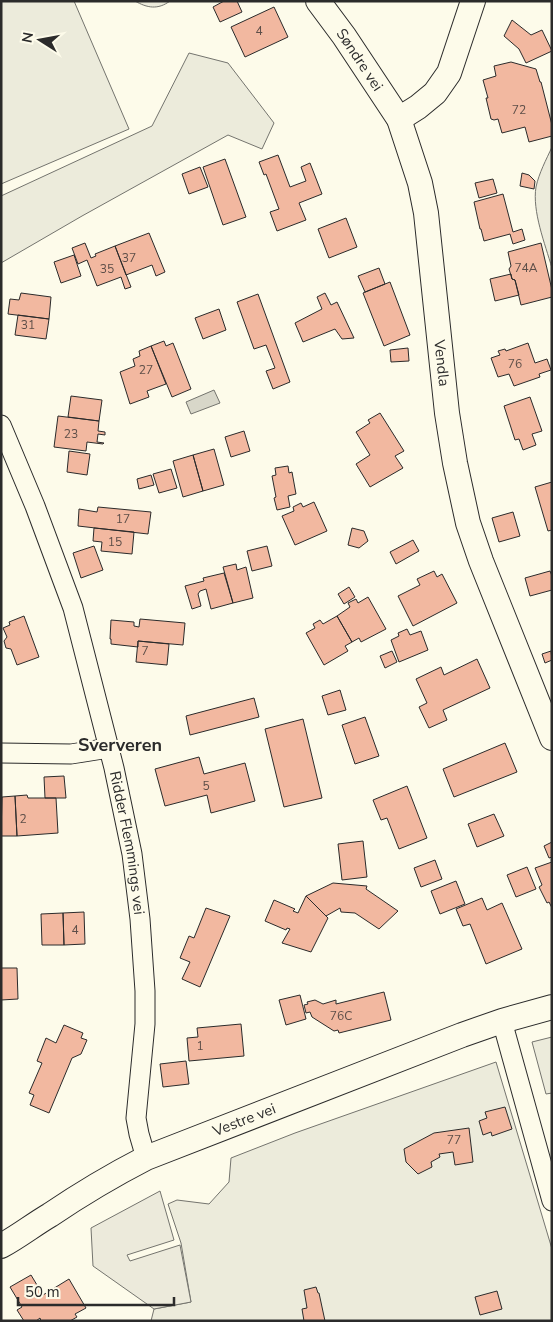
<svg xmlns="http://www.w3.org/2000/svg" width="553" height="1322" viewBox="0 0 553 1322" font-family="'Nunito Sans',sans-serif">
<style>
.green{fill:#ecebdb;stroke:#74746e}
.parking{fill:#eceadb;stroke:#74746e}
.water{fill:#d8d7c9;stroke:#74746e}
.building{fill:#f2b8a0;stroke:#2b2b2b}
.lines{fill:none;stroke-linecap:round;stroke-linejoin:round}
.minor-casing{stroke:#2b2b2b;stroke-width:21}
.tertiary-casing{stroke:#2b2b2b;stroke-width:26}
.minor{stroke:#fdfbea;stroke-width:19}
.tertiary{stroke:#fdfbea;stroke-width:24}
.labels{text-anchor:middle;stroke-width:4;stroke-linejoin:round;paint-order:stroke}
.number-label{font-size:12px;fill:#5d4e48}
.street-label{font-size:15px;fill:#2b2b2b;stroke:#fdfbea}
.quarter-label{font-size:18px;font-weight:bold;fill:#2b2b2b;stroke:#fdfbea}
</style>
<rect width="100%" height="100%" fill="#fdfbea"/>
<path class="green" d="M 1,1 L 74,1 L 129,129 L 1,184 Z
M 135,1 L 170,1 C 158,10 147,8 135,1 Z
M 189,53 L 228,63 L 274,123 L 262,149 L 228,135 L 82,216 L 1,263 L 1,196 L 152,126 Z
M 552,147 L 552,268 C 545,244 532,211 536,187 C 539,173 546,160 552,147 Z
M 552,1037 L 552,1093 L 546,1094 L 532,1042 Z
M 496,1062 L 552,1249 L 552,1321 L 151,1321 L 154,1309 L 191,1302 L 181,1243 L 168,1204 L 177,1200 L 209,1204 L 229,1182 L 231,1158 L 295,1133 Z"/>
<path class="parking" d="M 160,1191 L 174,1240 L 127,1255 L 130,1261 L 180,1245 L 191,1302 L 154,1309 L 93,1266 L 91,1228 Z"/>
<path class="water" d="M 214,390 L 220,403 L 191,414 L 186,402 Z"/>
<path class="building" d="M 224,1 L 237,1 L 242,12 L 220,22 L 213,7 Z
M 274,7 L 288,37 L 245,57 L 231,27 Z
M 512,20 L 531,35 L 542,30 L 552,51 L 526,63 L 519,49 L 504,36 Z
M 511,62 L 536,69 L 540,82 L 541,82 L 552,125 L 552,136 L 529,142 L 525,127 L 502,133 L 498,119 L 494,120 L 491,119 L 486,98 L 488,98 L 483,80 L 496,76 L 494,66 Z
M 278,155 L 290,187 L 306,181 L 301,167 L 310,163 L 322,194 L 299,203 L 306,220 L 277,231 L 270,212 L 279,209 L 266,174 L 264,175 L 259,162 Z
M 225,159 L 246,217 L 223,225 L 203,167 Z
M 200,167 L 208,187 L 189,194 L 182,174 Z
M 522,173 L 529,175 L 535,181 L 534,189 L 520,186 Z
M 493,179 L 497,193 L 479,198 L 475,183 Z
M 503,194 L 513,232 L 522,229 L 525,240 L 513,244 L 510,234 L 484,241 L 481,229 L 480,229 L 474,202 Z
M 346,218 L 357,247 L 329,258 L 318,229 Z
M 149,233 L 165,272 L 156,276 L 152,265 L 126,275 L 115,246 Z
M 85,243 L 91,258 L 96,256 L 95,254 L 115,246 L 131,287 L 125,289 L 121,277 L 97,286 L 87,260 L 78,264 L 72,248 Z
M 541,243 L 552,290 L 552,297 L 521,305 L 515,280 L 512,279 L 509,269 L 511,266 L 508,252 Z
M 74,255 L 81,276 L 61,283 L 54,262 Z
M 379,268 L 385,284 L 365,292 L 358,276 Z
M 511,274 L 512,279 L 515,280 L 519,295 L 495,301 L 490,279 Z
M 390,282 L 410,335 L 384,346 L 363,293 Z
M 21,293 L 51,297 L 49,319 L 8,314 L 10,299 L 19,300 Z
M 325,293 L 331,305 L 337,302 L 354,338 L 342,339 L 335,329 L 303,342 L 295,323 L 322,309 L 317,297 Z
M 258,294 L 290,382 L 273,389 L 266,371 L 275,368 L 266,345 L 254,349 L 237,302 Z
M 219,309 L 226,330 L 203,339 L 195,318 Z
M 18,315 L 49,319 L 46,339 L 15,335 Z
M 164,341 L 166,346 L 173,343 L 191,389 L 172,397 L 151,346 Z
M 528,343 L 535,363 L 547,359 L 551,370 L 539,374 L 540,377 L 514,386 L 509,374 L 498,377 L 491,358 L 500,355 L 498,351 L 505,349 L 506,351 Z
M 151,346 L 166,384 L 147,391 L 149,397 L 130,404 L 120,372 L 135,366 L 133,359 L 140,356 L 139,351 Z
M 408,348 L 409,361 L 391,362 L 390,350 Z
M 71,396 L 102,400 L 99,421 L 68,417 Z
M 530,397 L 542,431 L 532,434 L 536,445 L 523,450 L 519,439 L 515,440 L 504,406 Z
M 380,413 L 404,451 L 395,456 L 403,468 L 370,487 L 356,464 L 370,455 L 356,432 L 370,423 L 368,420 Z
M 58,416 L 99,421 L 98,431 L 105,432 L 105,435 L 98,434 L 97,442 L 104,443 L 103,444 L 87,442 L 86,451 L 54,447 Z
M 244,431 L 250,451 L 231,457 L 225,437 Z
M 214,449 L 224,485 L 203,491 L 193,455 Z
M 69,451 L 90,454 L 87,475 L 67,472 Z
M 193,455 L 203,491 L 183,497 L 173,461 Z
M 288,466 L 289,473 L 292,472 L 296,494 L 288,496 L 290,507 L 277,510 L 274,498 L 276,497 L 272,476 L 276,475 L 275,468 Z
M 171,469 L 177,488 L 159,493 L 153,474 Z
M 151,475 L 154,485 L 139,489 L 137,479 Z
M 552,482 L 552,530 L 548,531 L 535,487 Z
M 314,502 L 327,531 L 295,545 L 282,516 L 294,511 L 293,507 L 301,503 L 303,507 Z
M 98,507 L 151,512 L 148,534 L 78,526 L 79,509 L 97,512 Z
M 513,512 L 520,536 L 499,542 L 492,518 Z
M 94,528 L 134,532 L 132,554 L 101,551 L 102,542 L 93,541 Z
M 352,528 L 364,531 L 368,541 L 359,548 L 348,545 Z
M 413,540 L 419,551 L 396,564 L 390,552 Z
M 94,546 L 103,570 L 81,578 L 73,553 Z
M 267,546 L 272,566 L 252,571 L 247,551 Z
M 236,564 L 237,570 L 246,567 L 253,598 L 233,603 L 223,567 Z
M 434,571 L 437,577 L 442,574 L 457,603 L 413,626 L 398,596 L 420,585 L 417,579 Z
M 550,571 L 552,576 L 552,590 L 530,596 L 525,578 Z
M 224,573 L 233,603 L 211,609 L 206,589 L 200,591 L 198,594 L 201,606 L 192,609 L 185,586 L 204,581 L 203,578 Z
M 349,587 L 355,597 L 344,604 L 338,594 Z
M 368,597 L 386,629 L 361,642 L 359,638 L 352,642 L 337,616 L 350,607 L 348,603 L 356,599 L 358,603 Z
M 24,616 L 39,657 L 17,665 L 11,649 L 6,648 L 4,641 L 7,637 L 3,628 L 10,625 L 9,622 Z
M 337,616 L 352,642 L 345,646 L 348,651 L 324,665 L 306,633 L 315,628 L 313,624 L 320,620 L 323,624 Z
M 140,619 L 185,623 L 183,645 L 138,641 L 138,647 L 111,644 L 111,639 L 110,639 L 111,620 L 134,622 L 134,626 L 139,627 Z
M 407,629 L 410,635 L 421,631 L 428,650 L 399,662 L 391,640 L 399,636 L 398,633 Z
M 138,641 L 169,644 L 167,665 L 136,662 Z
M 392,651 L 397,662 L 385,668 L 380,656 Z
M 551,651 L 552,660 L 545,663 L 542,654 Z
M 477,659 L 490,688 L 443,710 L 447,720 L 429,728 L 419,707 L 427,703 L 416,679 L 441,667 L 444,675 Z
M 340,690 L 346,710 L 328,715 L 322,696 Z
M 254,698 L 259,717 L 190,735 L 186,716 Z
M 365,717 L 379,756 L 355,764 L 342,725 Z
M 303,719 L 322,798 L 284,807 L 265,729 Z
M 505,743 L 517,772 L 454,797 L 443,769 Z
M 199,757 L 204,774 L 245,763 L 255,801 L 211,813 L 207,795 L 165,806 L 155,769 Z
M 64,776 L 66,798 L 45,798 L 44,777 Z
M 407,786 L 427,838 L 399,849 L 387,818 L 381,820 L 373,800 Z
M 27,795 L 28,798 L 56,798 L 58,833 L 17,836 L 15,796 Z
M 15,796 L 17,836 L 1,836 L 2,797 Z
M 494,814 L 504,836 L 477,847 L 468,824 Z
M 363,841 L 367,877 L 342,880 L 338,844 Z
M 552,842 L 552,857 L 549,858 L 544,846 Z
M 435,860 L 442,879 L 421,887 L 414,868 Z
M 552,862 L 552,908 L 549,902 L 547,903 L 539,887 L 542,885 L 535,868 Z
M 527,867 L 536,889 L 516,897 L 507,875 Z
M 456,881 L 465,904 L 440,914 L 431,891 Z
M 333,883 L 367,886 L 366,889 L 398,911 L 379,929 L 355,913 L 341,912 L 340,908 L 326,916 L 306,896 Z
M 306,896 L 328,918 L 311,952 L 282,943 L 290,929 L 287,928 L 286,930 L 265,921 L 274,900 L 295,909 L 293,911 L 298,913 Z
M 482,898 L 487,910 L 502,903 L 522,949 L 486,964 L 470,924 L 463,926 L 456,909 Z
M 206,908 L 230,916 L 200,987 L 182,979 L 190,962 L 180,958 L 189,936 L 194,938 Z
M 84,912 L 85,944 L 64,945 L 63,913 Z
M 63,913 L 64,945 L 42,945 L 41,914 Z
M 1,968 L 17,968 L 18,999 L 1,1000 Z
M 384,992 L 391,1020 L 339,1033 L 338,1030 L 334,1031 L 312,1017 L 310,1012 L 306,1013 L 304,1005 L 308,1004 L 307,1002 L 315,1000 L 323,1004 L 336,1000 L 336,1004 Z
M 300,995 L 306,1019 L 286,1025 L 279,1000 Z
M 241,1024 L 244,1056 L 189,1061 L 187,1038 L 198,1037 L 197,1028 Z
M 64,1025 L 83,1033 L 81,1038 L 87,1040 L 81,1054 L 72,1058 L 49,1113 L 30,1105 L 34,1095 L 29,1093 L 42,1063 L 37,1061 L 46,1038 L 56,1043 Z
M 186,1061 L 189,1084 L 163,1087 L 160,1064 Z
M 505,1107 L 512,1129 L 492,1136 L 491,1132 L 483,1135 L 479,1121 L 487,1118 L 485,1112 Z
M 469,1128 L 473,1162 L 455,1165 L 453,1152 L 439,1154 L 440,1157 L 431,1162 L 432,1167 L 418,1174 L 406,1162 L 404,1149 L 434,1133 Z
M 31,1275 L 43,1295 L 69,1279 L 86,1308 L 75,1314 L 77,1317 L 70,1321 L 41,1321 L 40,1318 L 36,1321 L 24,1321 L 17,1310 L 22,1307 L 10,1287 Z
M 316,1287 L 318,1293 L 319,1293 L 325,1321 L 304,1321 L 302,1309 L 307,1308 L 304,1290 Z
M 497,1291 L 502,1309 L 480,1315 L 475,1297 Z"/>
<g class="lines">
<g class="minor-casing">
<g id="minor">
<path id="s1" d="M 1,425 L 35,506 L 73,608 L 114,768 L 132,854 L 140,919 L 145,991 L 145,1024 L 136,1118 L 139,1134 L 146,1158"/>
<path d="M 1,753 L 71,754 L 109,748"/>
<path d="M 502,1021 L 552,1201"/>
</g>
</g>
<g class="tertiary-casing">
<g id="tertiary">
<path id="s2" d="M 318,1 L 344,36 L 399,119 L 420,183 L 426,213 L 447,413 L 455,463 L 468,523 L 481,561 L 552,738"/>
<path d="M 399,119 L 418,107 L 435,93 L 449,73 L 473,1"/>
<path id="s3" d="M 1,1246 C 18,1237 33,1225 50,1215 C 81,1194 113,1175 146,1158 L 462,1035 L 502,1021 L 552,1007"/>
</g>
</g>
<use href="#minor" class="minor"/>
<use href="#tertiary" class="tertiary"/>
</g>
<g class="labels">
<g class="number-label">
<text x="259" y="35">4</text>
<text x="519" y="114">72</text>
<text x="129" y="262">37</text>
<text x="526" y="272">74A</text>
<text x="107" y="273">35</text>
<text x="28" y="329">31</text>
<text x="515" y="368">76</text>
<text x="146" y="374">27</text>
<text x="71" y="438">23</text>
<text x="123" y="523">17</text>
<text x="115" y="546">15</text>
<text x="145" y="655">7</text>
<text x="206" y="790">5</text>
<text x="23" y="823">2</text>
<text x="75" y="934">4</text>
<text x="341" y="1020">76C</text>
<text x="200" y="1050">1</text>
<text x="454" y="1144">77</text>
</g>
<g class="street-label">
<text dy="5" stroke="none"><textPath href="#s2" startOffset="72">Søndre vei</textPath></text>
<text dy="5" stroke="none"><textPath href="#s2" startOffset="392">Vendla</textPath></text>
<text dy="5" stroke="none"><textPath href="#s1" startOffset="438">Ridder Flemmings vei</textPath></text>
<text dy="5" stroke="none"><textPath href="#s3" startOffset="275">Vestre vei</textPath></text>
</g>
<g class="quarter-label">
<text x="120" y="751">Sververen</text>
</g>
</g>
<rect width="553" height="1322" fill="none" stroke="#2b2b2b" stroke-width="5"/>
<g transform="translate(40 40) rotate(281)" stroke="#fdfbea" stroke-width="4" paint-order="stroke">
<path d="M0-4L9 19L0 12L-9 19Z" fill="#2b2b2b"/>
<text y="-8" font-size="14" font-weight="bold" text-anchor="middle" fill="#2b2b2b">N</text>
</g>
<path d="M18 1297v8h156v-8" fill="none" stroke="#2b2b2b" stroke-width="2.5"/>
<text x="25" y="1297" font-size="15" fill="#2b2b2b" stroke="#fdfbea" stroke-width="4" paint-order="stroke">50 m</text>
</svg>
